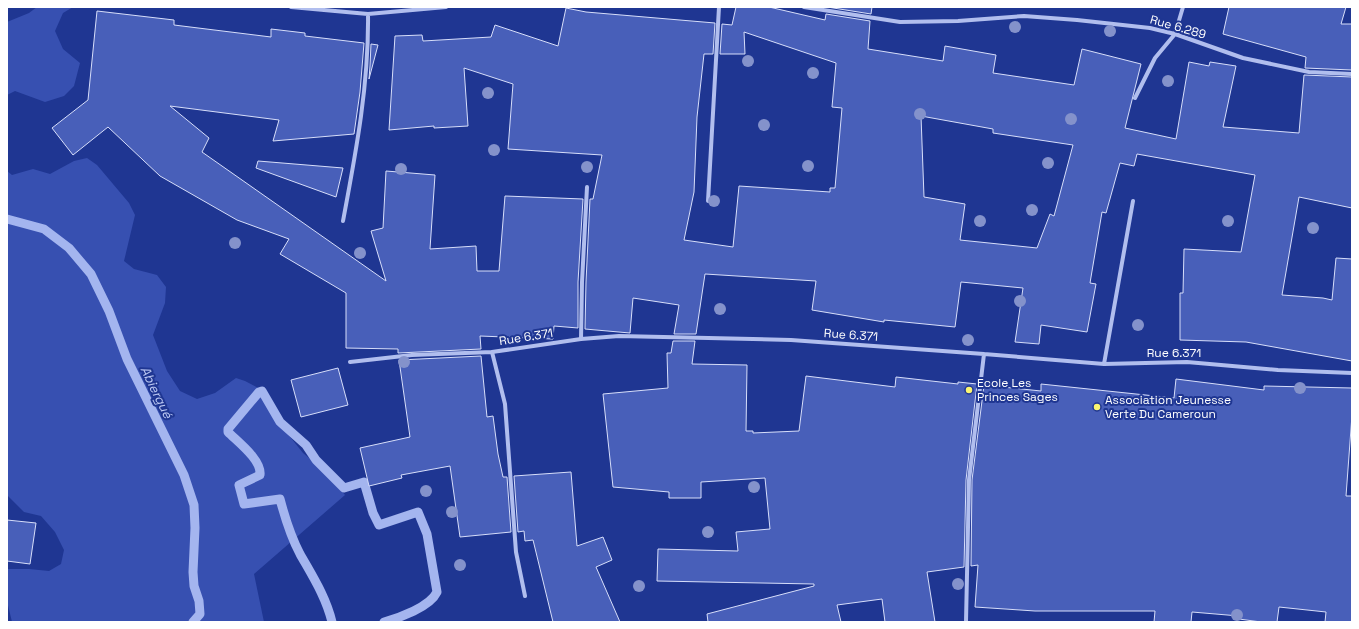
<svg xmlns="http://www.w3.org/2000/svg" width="1359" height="629" viewBox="0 0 1359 629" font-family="'Space Grotesk',sans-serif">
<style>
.green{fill:#3750b1}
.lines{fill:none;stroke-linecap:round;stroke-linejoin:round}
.stream{stroke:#a4b5ef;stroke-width:9}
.building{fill:#485fb9;stroke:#d7defa;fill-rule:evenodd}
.minor{stroke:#b1beee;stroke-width:4}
.tree{fill:#8492cb}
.poi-dot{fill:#fbf571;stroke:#1f3692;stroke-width:1.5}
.labels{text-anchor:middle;stroke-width:4;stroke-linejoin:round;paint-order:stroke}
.street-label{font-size:12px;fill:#fff;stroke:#1f3692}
.poi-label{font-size:12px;fill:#fff;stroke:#1f3692;text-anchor:start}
.water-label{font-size:13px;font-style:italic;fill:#bdc9f4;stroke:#1f3692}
</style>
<rect width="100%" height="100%" fill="#1f3692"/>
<path class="green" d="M 37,7 L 73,7 L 63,13 L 55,31 L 63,49 L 80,63 L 74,86 L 64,96 L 45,102 L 15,91 L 7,95 L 7,22 L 29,13 Z
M 87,158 L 97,165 L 129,203 L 135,215 L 124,261 L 134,269 L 157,275 L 166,287 L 165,303 L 153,335 L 167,371 L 180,391 L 197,399 L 215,393 L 236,378 L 245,381 L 262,390 L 271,409 L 281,421 L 287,433 L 303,453 L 325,471 L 345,495 L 254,574 L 264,622 L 12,622 L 7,601 L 7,569 L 29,569 L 49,571 L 61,564 L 64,550 L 55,532 L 41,516 L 24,512 L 7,495 L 7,171 L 12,175 L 33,169 L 50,174 L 74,161 Z"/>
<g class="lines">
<path class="stream" d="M 7,219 L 44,229 L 69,248 L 91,274 L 109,311 L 127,359 L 184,475 L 194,505 L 195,528 L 193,572 L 194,586 L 199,601 L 200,614 L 193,622
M 332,622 C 326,597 313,577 300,554 C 291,537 285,518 280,499 L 244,504 L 239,485 L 260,475 C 262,460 238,442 228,432 L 228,429 L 259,392 L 262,391 L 280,422 L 306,445 L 316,460 L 344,488 L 364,482 L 373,513 L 379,525 L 418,512 L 427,534 L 437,592 C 430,607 399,618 384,622"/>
</g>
<path class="building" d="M 736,7 L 769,7 L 825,20 L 826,14 L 870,21 L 868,49 L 943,61 L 945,46 L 996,55 L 993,73 L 1074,85 L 1082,49 L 1141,64 L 1125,128 L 1176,139 L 1189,62 L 1209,66 L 1210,62 L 1236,66 L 1223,127 L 1299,133 L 1304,75 L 1352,77 L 1352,208 L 1299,197 L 1282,295 L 1323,298 L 1332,300 L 1336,258 L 1352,259 L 1352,361 L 1246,342 L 1180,340 L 1180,293 L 1183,293 L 1184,249 L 1241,252 L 1255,175 L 1137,154 L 1134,166 L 1120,163 L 1106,213 L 1102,212 L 1090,283 L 1096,284 L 1087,332 L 1041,325 L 1039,344 L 1015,342 L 1023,288 L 961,282 L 955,327 L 884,320 L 884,322 L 812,310 L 816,281 L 705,274 L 696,334 L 674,334 L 679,305 L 633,298 L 630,333 L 585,329 L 586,282 L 590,199 L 593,199 L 602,155 L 508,149 L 513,84 L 464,68 L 468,126 L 434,128 L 434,126 L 389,130 L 395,36 L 422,35 L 423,41 L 491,37 L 495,25 L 558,46 L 566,8 L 586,12 L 715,23 L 713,54 L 704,54 L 697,117 L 694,192 L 684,240 L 733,247 L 739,186 L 830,192 L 830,188 L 835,188 L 842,108 L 832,107 L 836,63 L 744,32 L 745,54 L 720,54 L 722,24 L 732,25 ZM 921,116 L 993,129 L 993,133 L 1073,145 L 1054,216 L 1050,214 L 1037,248 L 960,240 L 965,204 L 924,197 Z
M 827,7 L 872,7 L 871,14 Z
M 1229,7 L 1346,7 L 1341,24 L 1352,24 L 1352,70 L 1305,68 L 1306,57 L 1223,34 Z
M 97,11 L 174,20 L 174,25 L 271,37 L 271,29 L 305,33 L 305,36 L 364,43 L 360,92 L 354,134 L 273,141 L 279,120 L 170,106 L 209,138 L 202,152 L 386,281 L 371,231 L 383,228 L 386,171 L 435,175 L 430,249 L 476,246 L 477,271 L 499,271 L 505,196 L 583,199 L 578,282 L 578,328 L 554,326 L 553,339 L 480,336 L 481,349 L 398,353 L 398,349 L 346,348 L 346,293 L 280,254 L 289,239 L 237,220 L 160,176 L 108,127 L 73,155 L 52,128 L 88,100 Z
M 371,44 L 378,45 L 369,79 L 370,66 Z
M 258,161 L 343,168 L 336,197 L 256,168 Z
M 673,341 L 695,341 L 692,364 L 747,365 L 746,431 L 753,431 L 753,433 L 799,431 L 806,376 L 895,387 L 896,377 L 958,384 L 958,382 L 977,384 L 966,480 L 964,567 L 927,572 L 935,622 L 885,622 L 882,599 L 837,605 L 841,622 L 708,622 L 707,614 L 814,586 L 814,584 L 657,581 L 658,549 L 738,551 L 736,532 L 770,529 L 765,478 L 701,482 L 701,498 L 669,498 L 669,492 L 613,487 L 603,394 L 668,388 L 667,353 L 671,353 Z
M 481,356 L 487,417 L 493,416 L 498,454 L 503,477 L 507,477 L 511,532 L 460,537 L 450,466 L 401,475 L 402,478 L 369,486 L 360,448 L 410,437 L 399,360 Z
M 338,368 L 348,405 L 301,417 L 291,380 Z
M 1176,379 L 1264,390 L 1264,386 L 1352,388 L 1352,415 L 1346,496 L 1352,496 L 1352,622 L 1325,622 L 1326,612 L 1279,607 L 1277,622 L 1261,622 L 1239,619 L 1239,616 L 1192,612 L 1191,622 L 1154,622 L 1155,611 L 1035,611 L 975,607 L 978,565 L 971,566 L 972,480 L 984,385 L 1041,391 L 1041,384 L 1174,398 Z
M 571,472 L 577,546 L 603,537 L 612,560 L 596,567 L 620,622 L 553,622 L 533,540 L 525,541 L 524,531 L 518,532 L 514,476 Z
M 7,520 L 36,523 L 30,564 L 7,561 Z"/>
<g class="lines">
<path class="minor" d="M 291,7 L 368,14 L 446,7
M 804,7 L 900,22 L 958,21 L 1024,16 L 1077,20 L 1150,28 L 1175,34 L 1243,58 L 1309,72 L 1352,74
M 1135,98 L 1155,58 L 1175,34 L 1183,7
M 708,201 L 719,7
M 343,221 C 356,152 369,84 368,14
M 581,339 L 582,282 L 587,187
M 492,352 L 505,404 L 516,552 L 525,596
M 350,362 L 412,355 L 492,352 L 581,339 L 619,336 L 791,340 L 984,354 L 1104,364 L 1187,362 L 1278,370 L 1352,373
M 1104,364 L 1133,201
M 966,622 L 969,480 L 984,354"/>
</g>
<g class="tree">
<circle cx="1015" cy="27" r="6"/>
<circle cx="1110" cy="31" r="6"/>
<circle cx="748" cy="61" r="6"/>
<circle cx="813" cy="73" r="6"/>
<circle cx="1168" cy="81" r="6"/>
<circle cx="488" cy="93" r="6"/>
<circle cx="920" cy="114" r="6"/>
<circle cx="1071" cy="119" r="6"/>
<circle cx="764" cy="125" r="6"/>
<circle cx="494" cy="150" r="6"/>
<circle cx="1048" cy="163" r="6"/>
<circle cx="808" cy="166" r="6"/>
<circle cx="587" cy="167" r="6"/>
<circle cx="401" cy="169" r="6"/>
<circle cx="714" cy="201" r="6"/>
<circle cx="1032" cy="210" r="6"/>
<circle cx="980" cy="221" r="6"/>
<circle cx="1228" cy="221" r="6"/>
<circle cx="1313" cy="228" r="6"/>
<circle cx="235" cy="243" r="6"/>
<circle cx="360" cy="253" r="6"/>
<circle cx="1020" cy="301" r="6"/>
<circle cx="720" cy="309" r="6"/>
<circle cx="1138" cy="325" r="6"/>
<circle cx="968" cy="340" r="6"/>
<circle cx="404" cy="362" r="6"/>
<circle cx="1300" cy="388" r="6"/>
<circle cx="754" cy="487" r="6"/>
<circle cx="426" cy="491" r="6"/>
<circle cx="452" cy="512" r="6"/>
<circle cx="708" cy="532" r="6"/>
<circle cx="460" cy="565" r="6"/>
<circle cx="958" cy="584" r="6"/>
<circle cx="639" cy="586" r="6"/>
<circle cx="1237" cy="615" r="6"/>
</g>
<g class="poi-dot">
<circle cx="969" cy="390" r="4"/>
<circle cx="1097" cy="407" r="4"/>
</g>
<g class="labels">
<g class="street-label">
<text transform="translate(1178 27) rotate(16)" y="4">Rue 6.289</text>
<text transform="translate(851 335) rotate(4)" y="4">Rue 6.371</text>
<text transform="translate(526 337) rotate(-9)" y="4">Rue 6.371</text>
<text x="1174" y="357">Rue 6.371</text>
</g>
<g class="poi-label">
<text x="977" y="387">Ecole Les<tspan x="977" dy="14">Princes Sages</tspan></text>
<text x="1105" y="404">Association Jeunesse<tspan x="1105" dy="14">Verte Du Cameroun</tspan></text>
</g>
<g class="water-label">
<text transform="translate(157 392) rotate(64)" y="5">Abiergué</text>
</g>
</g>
<rect width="1359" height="629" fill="none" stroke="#ffffff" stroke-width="16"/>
</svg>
